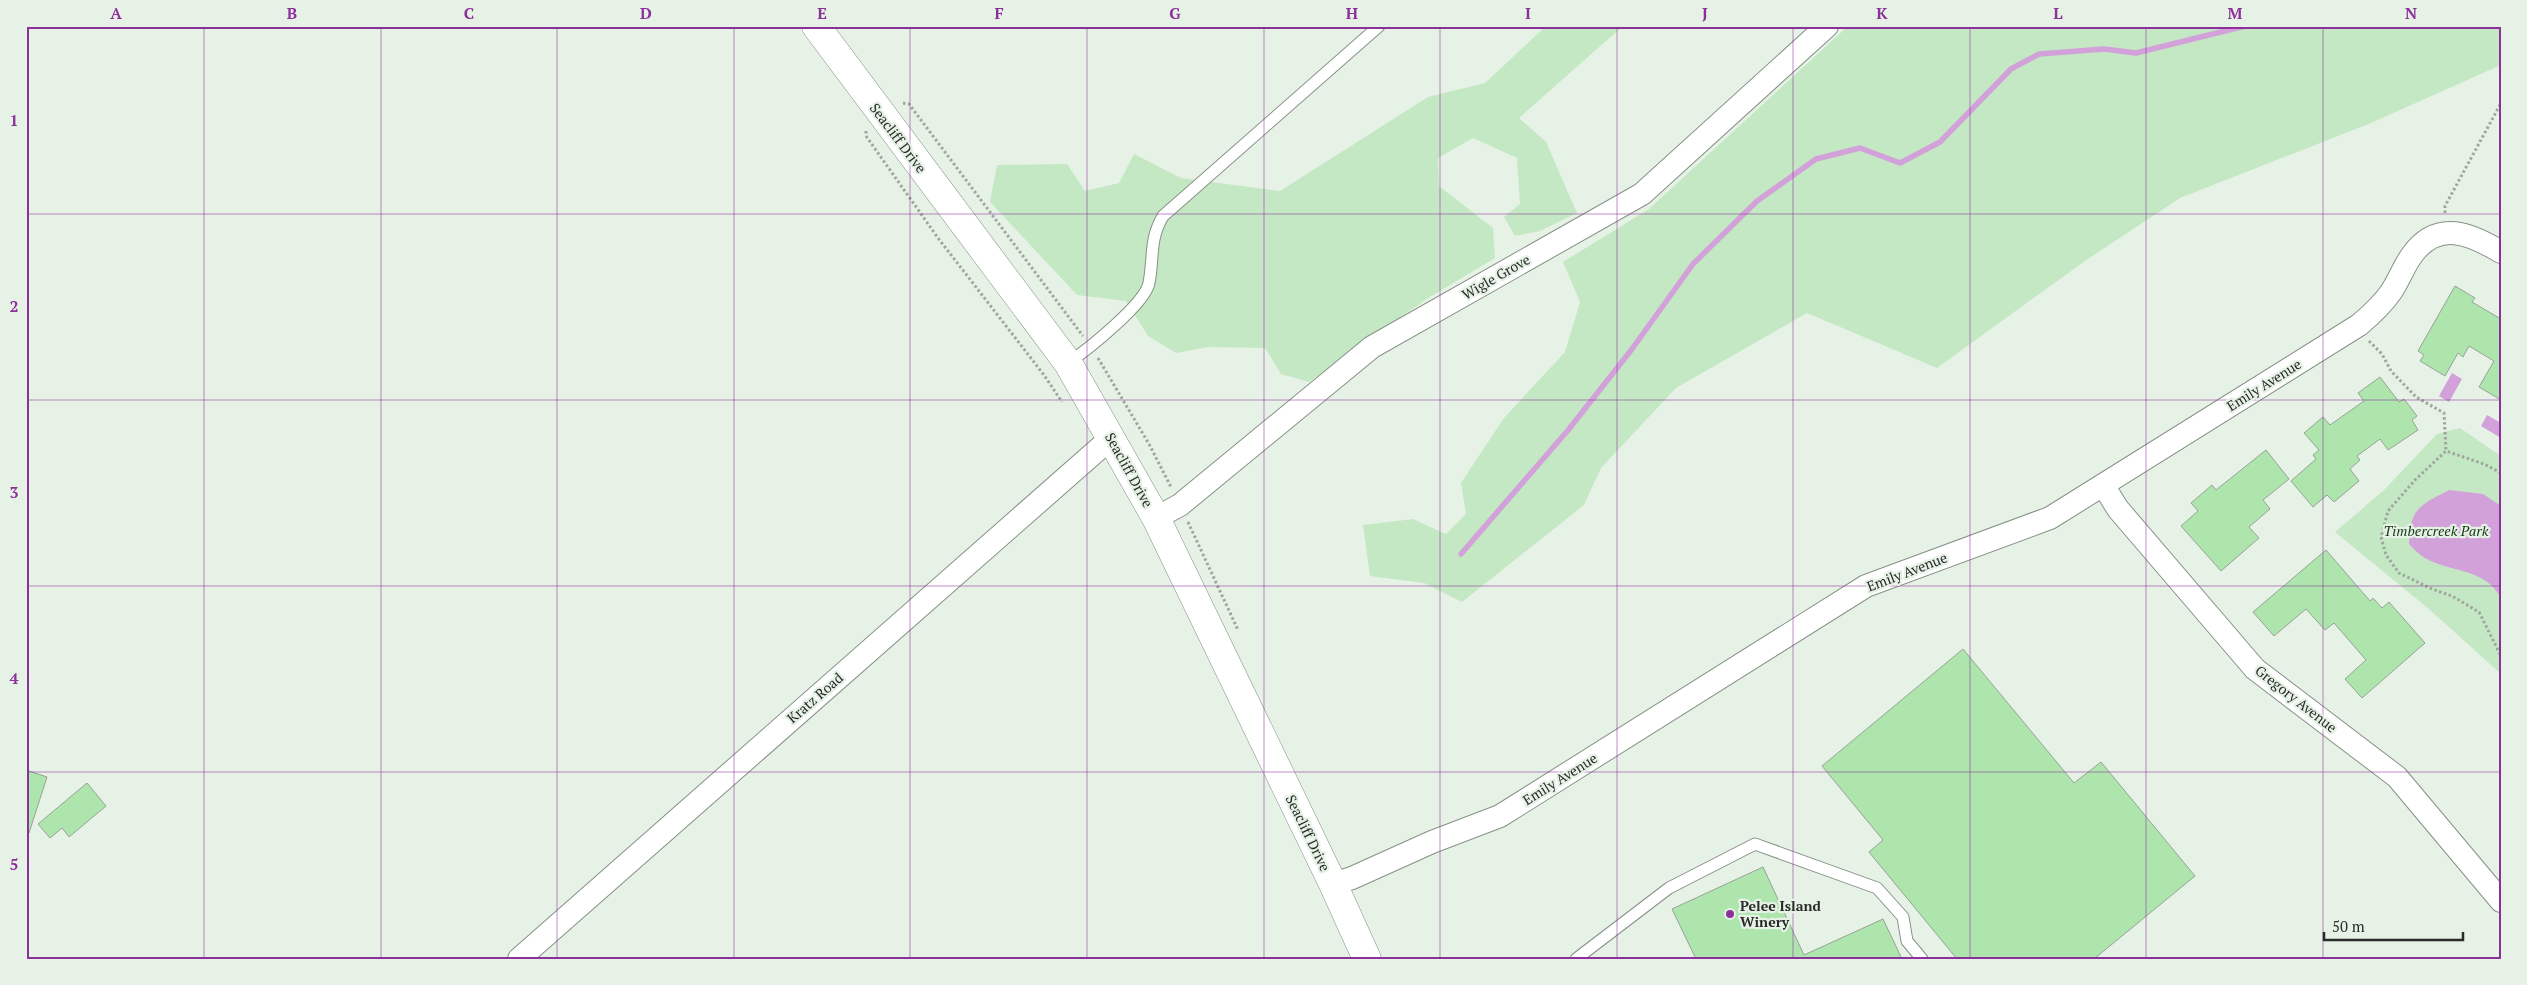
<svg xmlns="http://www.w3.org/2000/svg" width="2527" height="985" viewBox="0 0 2527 985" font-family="'PT Serif',serif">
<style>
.green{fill:#c4e8c4}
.water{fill:#d2a1da}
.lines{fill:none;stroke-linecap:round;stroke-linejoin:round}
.stream{stroke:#d2a1da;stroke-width:5.5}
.building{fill:#ade5ad;stroke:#98a298}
.service-casing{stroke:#879187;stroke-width:13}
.minor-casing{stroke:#879187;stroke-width:24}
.secondary-casing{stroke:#879187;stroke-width:29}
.path{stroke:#9ea69e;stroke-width:3;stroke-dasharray:2.5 2.5;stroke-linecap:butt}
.service{stroke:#fff;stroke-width:11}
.minor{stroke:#fff;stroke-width:22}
.secondary{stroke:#fff;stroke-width:28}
.grid{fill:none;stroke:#8c309a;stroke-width:1;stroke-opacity:0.55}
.poi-dot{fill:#8c309a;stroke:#e7f2e7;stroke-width:2}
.labels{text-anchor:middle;stroke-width:4.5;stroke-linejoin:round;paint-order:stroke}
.street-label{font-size:14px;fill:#282b27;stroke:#e7f2e7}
.park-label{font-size:14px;font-style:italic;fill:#123815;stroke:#e7f2e7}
.poi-label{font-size:14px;font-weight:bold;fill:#282b27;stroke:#e7f2e7;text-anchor:start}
.neatline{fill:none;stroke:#8c309a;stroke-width:2}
.grid-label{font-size:16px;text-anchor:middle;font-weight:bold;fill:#8c309a}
</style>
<rect width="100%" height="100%" fill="#e7f2e7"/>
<path class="green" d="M 1546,26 L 1623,26 L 1519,118 L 1546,142 L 1577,213 L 1540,231 L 1515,236 L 1504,217 L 1520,204 L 1517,158 L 1473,138 L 1438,158 L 1439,186 L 1493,228 L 1495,258 L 1425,300 L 1309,382 L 1281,374 L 1265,348 L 1208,347 L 1176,353 L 1148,336 L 1126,301 L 1077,295 L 990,202 L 997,165 L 1067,164 L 1085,191 L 1119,183 L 1134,154 L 1181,178 L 1280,191 L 1428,97 L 1485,83 Z
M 1848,26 L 2501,26 L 2501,65 L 2371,123 L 2180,198 L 2085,261 L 1937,368 L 1807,313 L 1676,388 L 1601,468 L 1584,505 L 1462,602 L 1424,583 L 1370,576 L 1363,525 L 1413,519 L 1446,534 L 1466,514 L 1461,483 L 1504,418 L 1565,352 L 1580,302 L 1563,262 L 1649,209 Z
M 2460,428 L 2501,456 L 2501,674 L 2430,610 L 2335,532 L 2384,490 L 2437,434 Z"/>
<path class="water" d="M 2452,373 L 2462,379 L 2449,402 L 2439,396 Z
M 2487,415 L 2501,423 L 2501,438 L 2481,426 Z
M 2449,490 L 2483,494 L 2501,506 L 2501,598 C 2485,568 2453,573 2427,559 C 2420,556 2414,549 2409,544 C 2410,508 2419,506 2449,490 Z"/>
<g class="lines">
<path class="stream" d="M 1461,554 L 1569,429 L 1632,349 L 1693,264 L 1757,201 L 1816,159 L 1860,148 L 1900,163 L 1940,142 L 2011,69 L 2039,54 L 2104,49 L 2136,53 L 2245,26"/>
</g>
<path class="building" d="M 2455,286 L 2475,298 L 2472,302 L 2501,319 L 2501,400 L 2479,387 L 2494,361 L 2469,346 L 2463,357 L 2458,353 L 2445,376 L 2420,361 L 2424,355 L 2418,351 Z
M 2380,377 L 2399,402 L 2404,399 L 2417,416 L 2412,420 L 2418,430 L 2388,450 L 2380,439 L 2357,456 L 2360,460 L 2350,469 L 2359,481 L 2334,502 L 2327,495 L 2313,507 L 2291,481 L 2316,459 L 2313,455 L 2319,450 L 2304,433 L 2323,417 L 2330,425 L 2364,401 L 2358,393 Z
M 2266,450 L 2289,479 L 2263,500 L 2270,509 L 2249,527 L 2259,538 L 2221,571 L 2181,526 L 2198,511 L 2191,503 L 2212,485 L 2216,490 Z
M 2326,550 L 2370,601 L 2373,598 L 2382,608 L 2389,602 L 2425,643 L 2362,698 L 2345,679 L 2366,660 L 2334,623 L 2325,630 L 2306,609 L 2274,636 L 2253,612 Z
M 1963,649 L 2074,783 L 2101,762 L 2195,876 L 2094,959 L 1957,959 L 1869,852 L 1883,840 L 1822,766 Z
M 26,770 L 47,777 L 29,833 L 26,832 Z
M 87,783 L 106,806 L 69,837 L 62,828 L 50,838 L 38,824 Z
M 1763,867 L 1804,955 L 1883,919 L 1902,959 L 1696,959 L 1672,909 Z"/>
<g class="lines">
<g class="service-casing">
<path id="service" d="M 1068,363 C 1087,350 1145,304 1149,283 C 1154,257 1149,240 1163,216 L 1379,26
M 1576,959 L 1669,888 L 1755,844 L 1877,888 L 1903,917 L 1907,941 L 1922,959"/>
</g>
<g class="minor-casing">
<path id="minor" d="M 2103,485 L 2118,509 L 2255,669 L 2397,777 L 2501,901
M 1156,518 L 1180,505 L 1372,347 L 1642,194 L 1827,26
M 1333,884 L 1352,878 L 1432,842 L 1500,816 L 1866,586 L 2050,518 L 2359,325 C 2371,315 2382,305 2391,292 C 2399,280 2404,266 2412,255 C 2438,219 2471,234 2501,252
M 519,959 L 1111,438"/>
</g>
<g class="secondary-casing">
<path id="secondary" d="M 816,26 L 1068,363 L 1156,518 L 1333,884 L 1367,959"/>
</g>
<path class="path" d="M 903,103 L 909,104 L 1083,336
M 866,131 L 866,136 L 938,238 L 1044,375 L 1062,402
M 2445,213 L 2445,206 L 2501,103
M 2369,341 L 2382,354 L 2391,371 L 2416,397 L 2444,413 L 2446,451
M 1098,358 L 1149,444 L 1171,487
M 2501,473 L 2484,464 L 2446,451 L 2415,480 L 2388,511 L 2381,537 L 2386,555 L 2399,573 L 2432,589 L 2452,596 L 2479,612 L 2501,656
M 1188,522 L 1238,630
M 26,958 L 31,959"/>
<use href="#service" class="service"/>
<use href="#minor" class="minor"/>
<use href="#secondary" class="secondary"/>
</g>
<path class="grid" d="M 204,26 L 204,959M 381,26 L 381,959M 557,26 L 557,959M 734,26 L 734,959M 910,26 L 910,959M 1087,26 L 1087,959M 1264,26 L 1264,959M 1440,26 L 1440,959M 1617,26 L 1617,959M 1793,26 L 1793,959M 1970,26 L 1970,959M 2146,26 L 2146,959M 2323,26 L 2323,959M 26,214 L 2501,214M 26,400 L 2501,400M 26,586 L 2501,586M 26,772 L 2501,772"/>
<circle class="poi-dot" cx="1730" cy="914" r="5"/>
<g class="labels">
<g class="street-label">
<text transform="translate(898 138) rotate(53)" y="5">Seacliff Drive</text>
<text transform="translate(1496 277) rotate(-30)" y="5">Wigle Grove</text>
<text transform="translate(2264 385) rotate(-32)" y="5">Emily Avenue</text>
<text transform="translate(1129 470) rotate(61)" y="5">Seacliff Drive</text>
<text transform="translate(1907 572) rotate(-21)" y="5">Emily Avenue</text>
<text transform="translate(815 698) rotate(-41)" y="5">Kratz Road</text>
<text transform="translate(2296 699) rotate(38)" y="5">Gregory Avenue</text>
<text transform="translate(1560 779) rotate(-32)" y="5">Emily Avenue</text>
<text transform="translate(1308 833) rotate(64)" y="5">Seacliff Drive</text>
</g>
<g class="park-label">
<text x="2436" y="536">Timbercreek Park</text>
</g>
<g class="poi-label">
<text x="1740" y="911">Pelee Island<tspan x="1740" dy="16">Winery</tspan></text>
</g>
</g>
<rect width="2527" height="985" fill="none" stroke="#e7f2e7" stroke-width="55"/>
<path d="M2324 932v8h139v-8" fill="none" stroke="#282b27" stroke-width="2.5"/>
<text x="2332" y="932" font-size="15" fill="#282b27" stroke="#e7f2e7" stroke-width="4" paint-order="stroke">50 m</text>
<rect x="28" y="28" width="2472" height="930" class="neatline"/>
<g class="grid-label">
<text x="116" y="19">A</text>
<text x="292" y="19">B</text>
<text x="469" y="19">C</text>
<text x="646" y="19">D</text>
<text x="822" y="19">E</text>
<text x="999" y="19">F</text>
<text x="1175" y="19">G</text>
<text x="1352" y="19">H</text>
<text x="1528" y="19">I</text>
<text x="1705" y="19">J</text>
<text x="1882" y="19">K</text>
<text x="2058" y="19">L</text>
<text x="2235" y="19">M</text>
<text x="2411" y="19">N</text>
<text x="14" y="126">1</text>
<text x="14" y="312">2</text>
<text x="14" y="498">3</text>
<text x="14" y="684">4</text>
<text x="14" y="870">5</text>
</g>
</svg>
